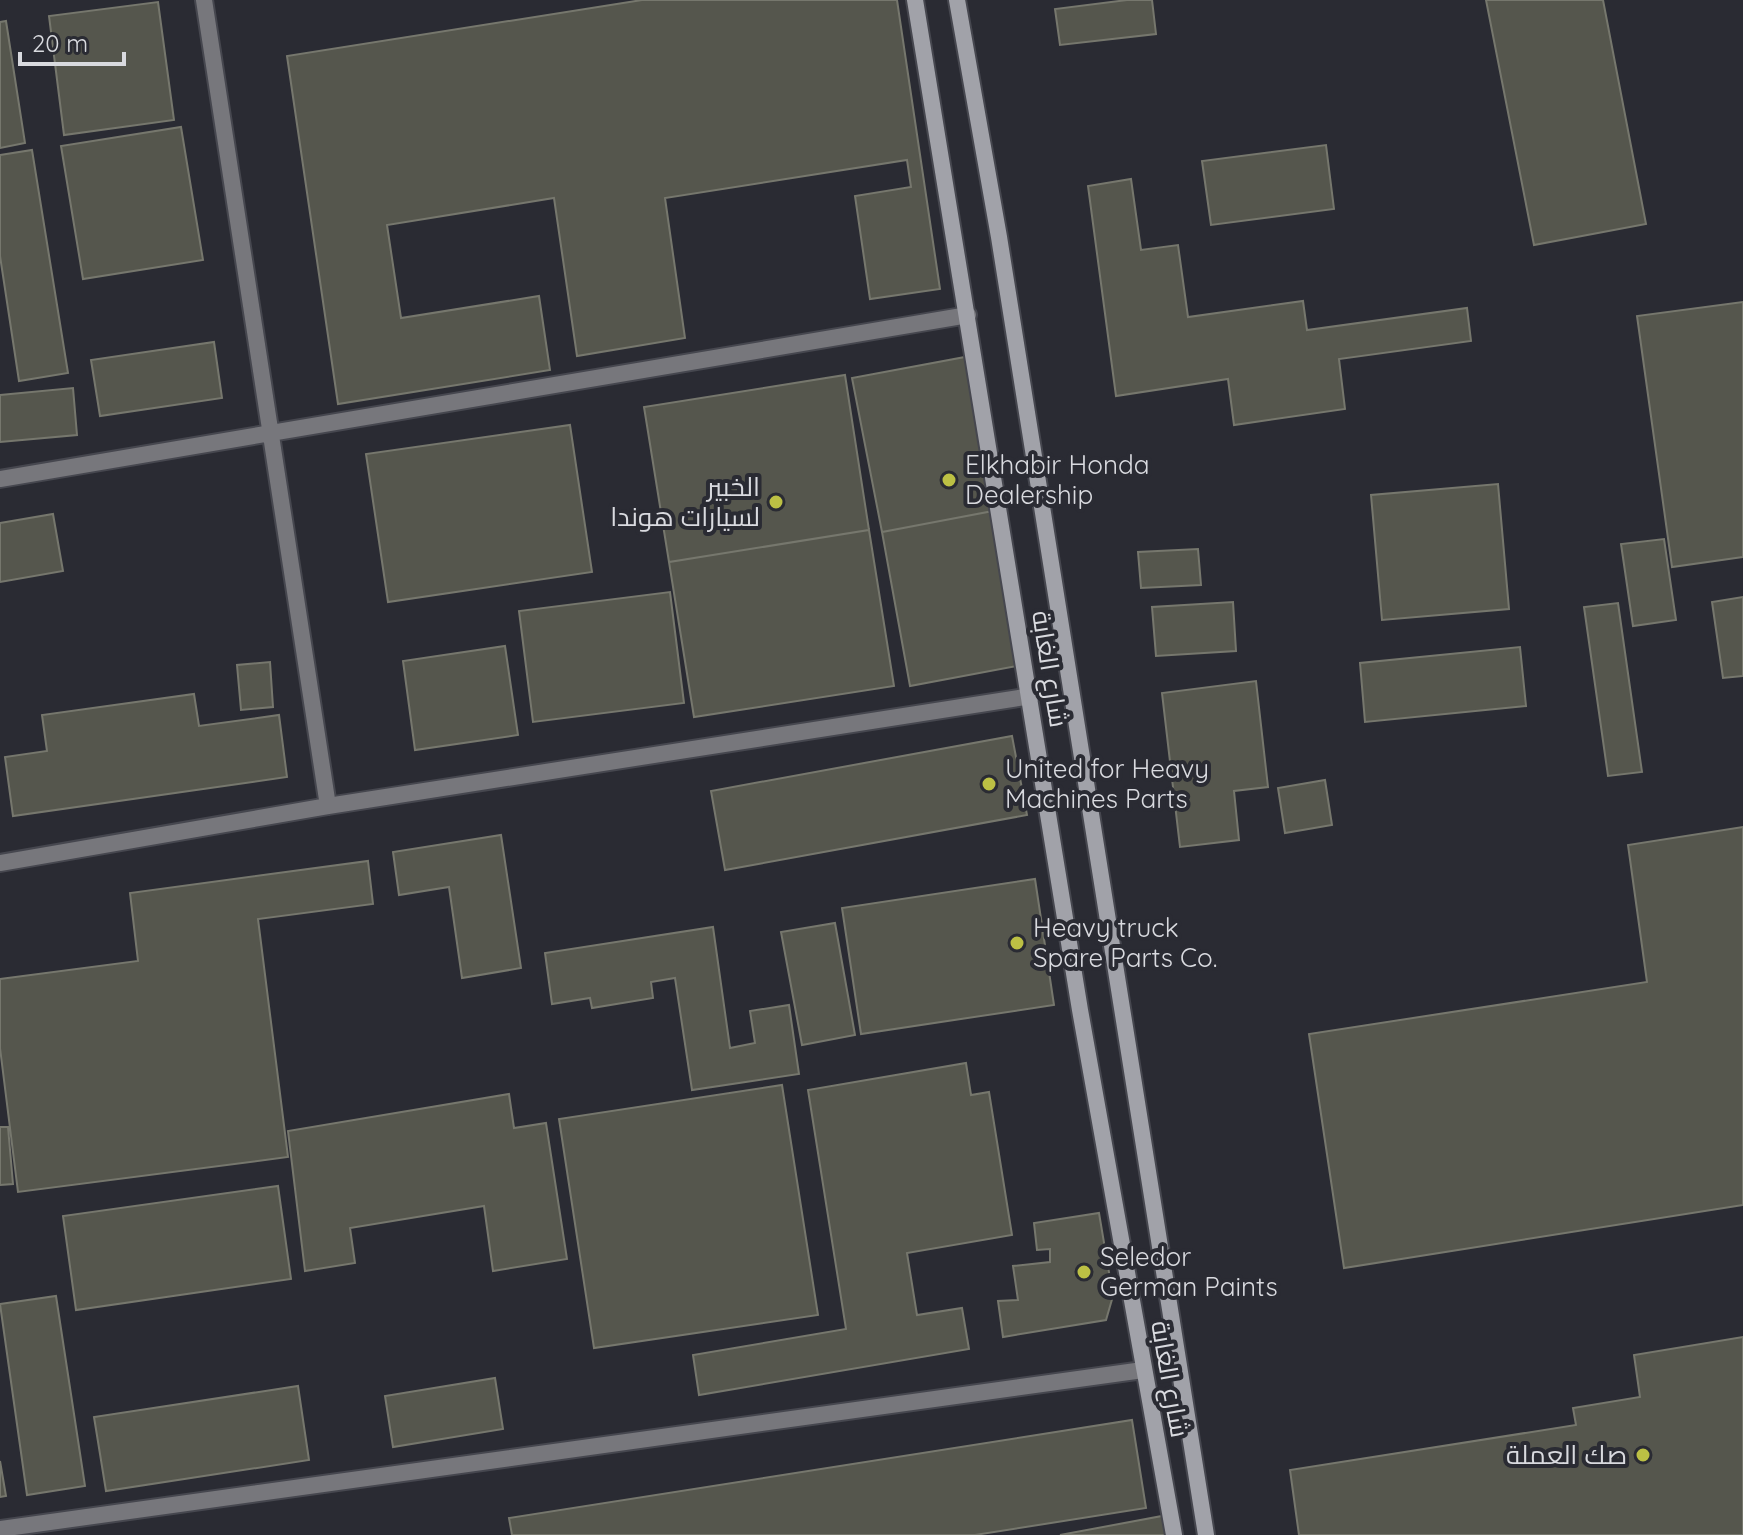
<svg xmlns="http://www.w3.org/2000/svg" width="1743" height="1535" viewBox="0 0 1743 1535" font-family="Quicksand,Cairo,sans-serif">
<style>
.building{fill:#55564d;stroke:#76776d;stroke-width:2}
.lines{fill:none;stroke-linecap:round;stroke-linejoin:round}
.service-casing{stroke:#46474f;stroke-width:20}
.secondary-casing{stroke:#46474f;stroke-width:20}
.service{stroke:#77777c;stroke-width:16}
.secondary{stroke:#a1a2a9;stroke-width:16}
.poi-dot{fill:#bcc044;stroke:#2a2b33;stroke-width:3}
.labels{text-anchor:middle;stroke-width:8;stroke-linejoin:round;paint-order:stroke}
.poi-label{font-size:26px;fill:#d9dadf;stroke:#2a2b33;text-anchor:start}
.street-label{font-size:26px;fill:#d9dadf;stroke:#2a2b33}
</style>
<rect width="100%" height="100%" fill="#2a2b33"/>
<path class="building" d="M 642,0 L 897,0 L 940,289 L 870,299 L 855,196 L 911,187 L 907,160 L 665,198 L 685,338 L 577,356 L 554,198 L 387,225 L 401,318 L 539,296 L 550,370 L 338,404 L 287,56 Z
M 1127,0 L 1152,0 L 1156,34 L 1060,45 L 1055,9 Z
M 1486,0 L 1603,0 L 1646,224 L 1534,245 Z
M 158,2 L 174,120 L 64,135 L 49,16 Z
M 6,21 L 25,143 L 0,148 L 0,22 Z
M 181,127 L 203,260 L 83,279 L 61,146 Z
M 1326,145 L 1334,209 L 1211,225 L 1202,161 Z
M 32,150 L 68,373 L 19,381 L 0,256 L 0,155 Z
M 1131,179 L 1141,250 L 1178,245 L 1188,317 L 1303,301 L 1307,330 L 1467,308 L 1471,341 L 1339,359 L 1345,409 L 1234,425 L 1228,379 L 1116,396 L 1088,186 Z
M 1743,302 L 1743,557 L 1672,567 L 1637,316 Z
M 214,342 L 222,398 L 100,416 L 91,360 Z
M 965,357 L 993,511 L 882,532 L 852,378 Z
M 845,375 L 869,530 L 669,562 L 644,407 Z
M 73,388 L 77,435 L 0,442 L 0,395 Z
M 570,425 L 592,572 L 388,602 L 366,454 Z
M 1498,484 L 1509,609 L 1382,620 L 1371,495 Z
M 993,511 L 1022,665 L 910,686 L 882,532 Z
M 53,514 L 63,571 L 0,582 L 0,523 Z
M 869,530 L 894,686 L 694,717 L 669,562 Z
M 1664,539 L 1676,620 L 1633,626 L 1621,544 Z
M 1198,549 L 1201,585 L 1141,588 L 1138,552 Z
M 670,592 L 684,703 L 533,722 L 519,611 Z
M 1743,597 L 1743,676 L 1723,678 L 1712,602 Z
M 1233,602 L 1236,651 L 1156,656 L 1152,607 Z
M 1618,603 L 1642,772 L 1608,776 L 1584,607 Z
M 505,646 L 518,735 L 415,750 L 403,661 Z
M 1520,647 L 1526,706 L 1365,722 L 1360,663 Z
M 270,662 L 273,707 L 241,710 L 237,665 Z
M 1256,681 L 1268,787 L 1234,791 L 1239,840 L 1180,847 L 1162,693 Z
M 194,694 L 199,726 L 279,715 L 287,777 L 13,816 L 5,757 L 47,751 L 42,715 Z
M 1012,736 L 1027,815 L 725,870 L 711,791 Z
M 1325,780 L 1332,825 L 1285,833 L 1278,788 Z
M 1743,827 L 1743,1205 L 1344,1268 L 1309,1034 L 1647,982 L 1628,845 Z
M 501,835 L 521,968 L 462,978 L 449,887 L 399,895 L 393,852 Z
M 368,861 L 373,904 L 258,919 L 288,1157 L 18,1192 L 0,1048 L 0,979 L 138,961 L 130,893 Z
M 1035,879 L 1054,1005 L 861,1034 L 842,908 Z
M 835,923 L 855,1035 L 802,1045 L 781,932 Z
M 713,927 L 730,1048 L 755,1043 L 750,1011 L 789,1005 L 799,1074 L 692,1090 L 675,978 L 651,982 L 653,998 L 592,1008 L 590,998 L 552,1004 L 545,953 Z
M 966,1063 L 971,1095 L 989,1092 L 1012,1235 L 907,1253 L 917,1315 L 962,1308 L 969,1349 L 699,1395 L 693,1355 L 846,1329 L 808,1090 Z
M 782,1085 L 818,1315 L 594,1348 L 559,1119 Z
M 509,1094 L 514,1128 L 546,1123 L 567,1259 L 493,1271 L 484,1206 L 350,1228 L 355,1263 L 305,1271 L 288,1131 Z
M 0,1127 L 8,1127 L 13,1184 L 0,1185 Z
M 278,1186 L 291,1279 L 76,1310 L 63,1216 Z
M 1099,1213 L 1113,1296 L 1106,1320 L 1003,1337 L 998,1301 L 1018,1300 L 1013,1266 L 1050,1262 L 1050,1249 L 1037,1250 L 1034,1223 Z
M 56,1296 L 85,1486 L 27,1495 L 0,1304 Z
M 1743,1337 L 1743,1535 L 1299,1535 L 1290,1470 L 1576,1425 L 1573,1408 L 1640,1397 L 1634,1355 Z
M 495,1378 L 503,1429 L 393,1447 L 385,1396 Z
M 298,1386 L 309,1460 L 106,1491 L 94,1417 Z
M 1132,1420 L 1146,1508 L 975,1535 L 512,1535 L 509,1518 Z
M 0,1461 L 6,1496 L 0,1497 Z
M 1162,1516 L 1166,1535 L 1060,1535 Z"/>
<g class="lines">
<g class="service-casing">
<path id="service" d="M 204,0 L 328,806
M 0,479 L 968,315
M 0,863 L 328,806 L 1031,696
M 0,1529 L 1143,1370"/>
</g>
<g class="secondary-casing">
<path id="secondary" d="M 915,0 L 1080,1010 L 1174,1535
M 957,0 L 999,237 L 1206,1535"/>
</g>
<use href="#service" class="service"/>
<use href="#secondary" class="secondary"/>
</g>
<g class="poi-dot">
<circle cx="949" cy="480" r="8"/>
<circle cx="776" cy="502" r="8"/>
<circle cx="989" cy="784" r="8"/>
<circle cx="1017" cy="943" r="8"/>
<circle cx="1084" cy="1272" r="8"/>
<circle cx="1643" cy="1455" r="8"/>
</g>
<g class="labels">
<g class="poi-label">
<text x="965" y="474">Elkhabir Honda<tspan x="965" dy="30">Dealership</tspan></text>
<text x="760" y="496" text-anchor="end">الخبير<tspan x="760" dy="30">لسيارات هوندا</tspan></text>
<text x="1005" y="778">United for Heavy<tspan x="1005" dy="30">Machines Parts</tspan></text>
<text x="1033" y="937">Heavy truck<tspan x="1033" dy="30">Spare Parts Co.</tspan></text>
<text x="1100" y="1266">Seledor<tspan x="1100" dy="30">German Paints</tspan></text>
<text x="1627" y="1464" text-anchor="end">صك العملة</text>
</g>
<g class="street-label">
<text transform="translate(1050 669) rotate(81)" y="9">شارع الغابة</text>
<text transform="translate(1170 1379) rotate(80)" y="9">شارع الغابة</text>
</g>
</g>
<path d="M20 52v12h104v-12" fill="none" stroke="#d9dadf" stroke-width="4"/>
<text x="32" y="52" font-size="24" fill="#d9dadf" stroke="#2a2b33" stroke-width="6" paint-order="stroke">20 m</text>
</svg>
